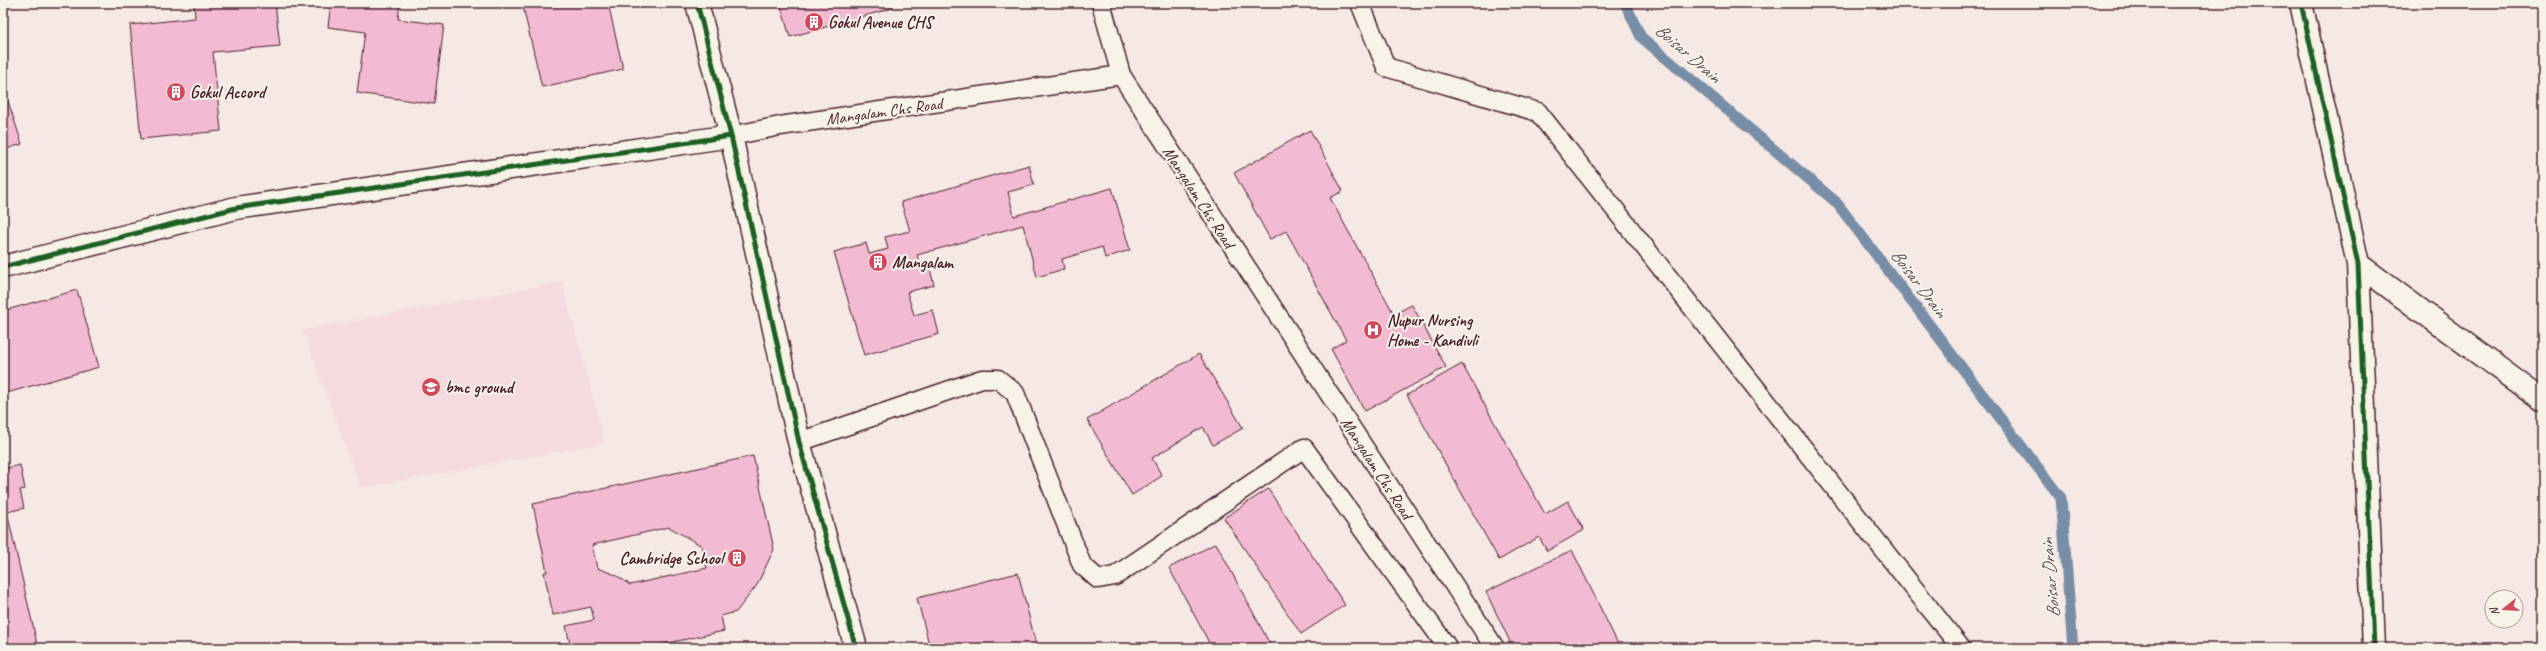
<svg xmlns="http://www.w3.org/2000/svg" width="2546" height="651" viewBox="0 0 2546 651" font-family="Caveat,sans-serif">
<style>
.built{fill:#f5dadf}
.lines{fill:none;stroke-linecap:round;stroke-linejoin:round}
.stream{stroke:#788da6;stroke-width:11}
.building{fill:#f2bbd3;stroke:#4a1f2b;fill-rule:evenodd}
.lane-casing{stroke:#4a1f2b;stroke-width:21}
.street-casing{stroke:#4a1f2b;stroke-width:25}
.secondary-casing{stroke:#4a1f2b;stroke-width:25}
.lane{stroke:#f7f3e8;stroke-width:18}
.street{stroke:#f7f3e8;stroke-width:22}
.secondary{stroke:#f7f3e8;stroke-width:22}
.cycleway-casing{stroke:#f7f3e8;stroke-width:8}
.cycleway{stroke:#1b5e20;stroke-width:5}
.labels{text-anchor:middle;stroke-width:4;stroke-linejoin:round;paint-order:stroke}
.poi-label{font-size:17px;font-weight:bold;fill:#4a1f2b;stroke:#f7f3e8;text-anchor:start}
.street-label{font-size:17px;fill:#4a1f2b;stroke:#f7f3e8}
.water-label{font-size:18px;font-style:italic;fill:#5d4d5e;stroke:#f7f3e8}
</style>
<rect width="100%" height="100%" fill="#f6e8e4"/>
<filter id="ink" filterUnits="userSpaceOnUse"><feTurbulence type="fractalNoise" baseFrequency=".025" numOctaves="2"/><feDisplacementMap in="SourceGraphic" scale="8" xChannelSelector="R" yChannelSelector="G"/><feConvolveMatrix kernelMatrix="1 2 1 2 8 2 1 2 1" color-interpolation-filters="sRGB"/></filter>
<g filter="url(#ink)">
<path class="built" d="M 562,282 L 605,443 L 361,488 L 303,330 Z"/>
<g class="lines">
<path class="stream" d="M 1625,3 L 1641,37 L 1836,202 L 2061,498 L 2073,648"/>
</g>
<path class="building" d="M 194,3 L 275,3 L 280,46 L 213,52 L 221,131 L 141,139 L 130,25 L 195,18 Z
M 331,3 L 400,3 L 398,19 L 444,25 L 434,104 L 357,93 L 365,32 L 328,27 Z
M 522,3 L 608,3 L 623,69 L 542,87 Z
M 780,3 L 892,3 L 893,8 L 790,37 Z
M 3,86 L 22,144 L 3,150 Z
M 1310,130 L 1343,191 L 1330,198 L 1394,314 L 1412,305 L 1446,367 L 1365,411 L 1331,349 L 1346,340 L 1286,231 L 1270,239 L 1234,173 Z
M 1029,165 L 1034,185 L 1008,192 L 1014,216 L 1112,188 L 1130,250 L 1105,258 L 1102,247 L 1062,259 L 1064,269 L 1037,277 L 1023,225 L 917,255 L 921,268 L 929,265 L 934,285 L 907,292 L 914,315 L 933,310 L 939,334 L 864,355 L 834,252 L 866,243 L 869,254 L 888,249 L 885,237 L 910,231 L 901,202 Z
M 77,290 L 99,367 L 3,394 L 3,311 Z
M 1199,354 L 1243,428 L 1213,445 L 1203,427 L 1152,458 L 1162,476 L 1132,495 L 1087,420 Z
M 1462,364 L 1545,514 L 1568,501 L 1584,530 L 1547,551 L 1539,537 L 1499,560 L 1407,395 Z
M 753,456 L 774,549 L 757,585 L 736,612 L 721,616 L 724,631 L 645,648 L 571,648 L 566,626 L 594,620 L 591,607 L 553,615 L 544,572 L 547,572 L 533,504 ZM 669,527 L 702,546 L 707,568 L 630,585 L 616,575 L 597,568 L 592,545 Z
M 20,465 L 25,489 L 20,490 L 24,508 L 7,512 L 38,648 L 3,648 L 3,469 Z
M 1268,489 L 1345,605 L 1301,634 L 1224,518 Z
M 1216,543 L 1272,648 L 1212,648 L 1169,568 Z
M 1572,550 L 1620,648 L 1513,648 L 1486,592 Z
M 1018,573 L 1037,648 L 930,648 L 917,598 Z"/>
<g class="lines">
<g class="lane-casing">
<path id="lane" d="M 1101,3 L 1121,75 L 1495,648
M 1360,3 L 1386,67 L 1538,112 L 1961,648
M 731,136 L 780,126 L 1121,75
M 799,442 L 982,379 L 998,379 L 1015,393 L 1082,565 L 1098,579 L 1115,576 L 1304,448 L 1448,648"/>
</g>
<g class="street-casing">
<path id="street" d="M 2301,3 L 2358,264 L 2374,648
M 731,136 L 799,442 L 856,648
M 2358,264 L 2543,401"/>
</g>
<g class="secondary-casing">
<path id="secondary" d="M 3,267 L 236,208 L 731,136 L 697,3"/>
</g>
<use href="#lane" class="lane"/>
<use href="#street" class="street"/>
<use href="#secondary" class="secondary"/>
<g class="cycleway-casing">
<path id="cycleway" d="M 697,3 L 731,136 L 799,442 L 856,648
M 2301,3 L 2358,264 L 2374,648
M 3,267 L 236,208 L 731,136"/>
</g>
<use href="#cycleway" class="cycleway"/>
</g>
</g>
<defs>
<g id="building-disc" transform="scale(1)"><circle r="9.5" fill="#d1495b" stroke="#f7f3e8"/><path d="M-4-6H4V6H1V3H-1V6H-4ZM-2.5-4.3h1.7v1.8h-1.7ZM.8-4.3h1.7v1.8H.8ZM-2.5-1h1.7V.8h-1.7ZM.8-1h1.7V.8H.8Z" fill="#fff"/></g>
<g id="hospital-disc" transform="scale(1)"><circle r="9.5" fill="#d1495b" stroke="#f7f3e8"/><path d="M-5-5h3v3.5h4V-5h3V5h-3V1.5h-4V5h-3Z" fill="#fff"/></g>
<g id="school-disc" transform="scale(1)"><circle r="9.5" fill="#d1495b" stroke="#f7f3e8"/><path d="M0-5L7-2L0 1L-7-2ZM-4 1L0 2.5L4 1V4Q0 6-4 4Z" fill="#fff"/></g>
</defs>
<g fill-rule="evenodd">
<use href="#building-disc" x="814" y="22"/>
<use href="#building-disc" x="176" y="92"/>
<use href="#building-disc" x="878" y="262"/>
<use href="#hospital-disc" x="1373" y="330"/>
<use href="#school-disc" x="431" y="387"/>
<use href="#building-disc" x="737" y="558"/>
</g>
<g class="labels">
<g class="poi-label">
<text x="828" y="28">Gokul Avenue CHS</text>
<text x="190" y="98">Gokul Accord</text>
<text x="892" y="268">Mangalam</text>
<text x="1387" y="326">Nupur Nursing<tspan x="1387" dy="20">Home - Kandivli</tspan></text>
<text x="445" y="393">bmc ground</text>
<text x="723" y="564" text-anchor="end">Cambridge School</text>
</g>
<g class="street-label">
<text transform="translate(884 111) rotate(-8)" y="6">Mangalam Chs Road</text>
<text transform="translate(1199 197) rotate(57)" y="6">Mangalam Chs Road</text>
<text transform="translate(1377 468) rotate(57)" y="6">Mangalam Chs Road</text>
</g>
<g class="water-label">
<text transform="translate(1688 53) rotate(41)" y="6">Boisar Drain</text>
<text transform="translate(1919 283) rotate(53)" y="6">Boisar Drain</text>
<text transform="translate(2050 578) rotate(-95)" y="6">Boisar Drain</text>
</g>
</g>
<rect width="2546" height="651" fill="none" stroke="#f7f3e8" stroke-width="16"/>
<rect x="8" y="8" width="2530" height="635" fill="none" stroke="#4a1f2b" stroke-width="1.5" filter="url(#ink)"/>
<g transform="translate(2504 609) rotate(252)"><circle r="19" fill="#f7f3e8" stroke="#b29e9c"/>
<path d="M0-3L7 15L0 10L-7 15Z" fill="#d1495b"/>
<text y="-6" font-size="11" font-weight="bold" text-anchor="middle" fill="#4a1f2b">N</text>
</g>
</svg>
